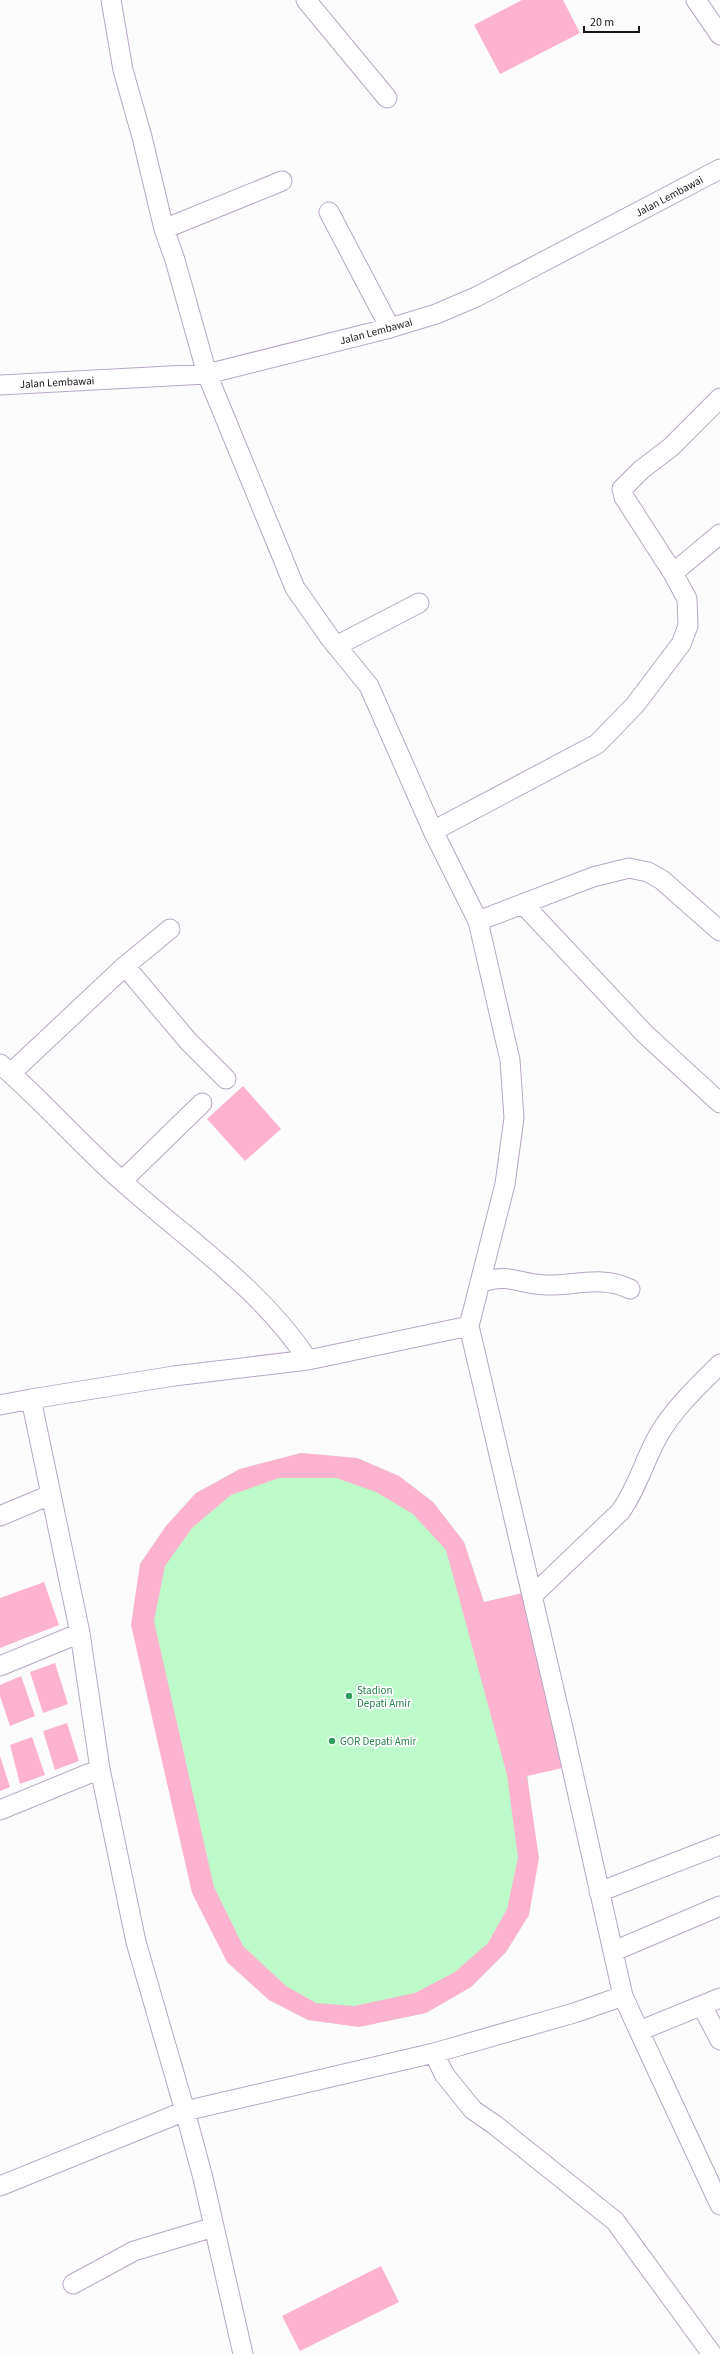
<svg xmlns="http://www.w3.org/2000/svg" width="720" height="2354" viewBox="0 0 720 2354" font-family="'Source Sans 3',sans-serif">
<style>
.green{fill:#befbca}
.building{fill:#fdb3d0;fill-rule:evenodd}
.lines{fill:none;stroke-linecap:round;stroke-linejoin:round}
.minor-casing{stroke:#b8a7c2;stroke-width:21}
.minor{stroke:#fff;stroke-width:19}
.leisure-dot{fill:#2e9e5b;stroke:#fff;stroke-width:1.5}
.labels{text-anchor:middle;stroke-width:3.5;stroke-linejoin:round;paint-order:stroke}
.street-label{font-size:11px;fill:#18121b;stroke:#fff}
.leisure-label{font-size:11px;fill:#27864d;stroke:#fff;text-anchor:start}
</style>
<rect width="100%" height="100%" fill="#fcfcfc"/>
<path class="green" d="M 301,1453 L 357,1458 L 399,1476 L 433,1502 L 464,1542 L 484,1602 L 527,1592 L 529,1915 L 506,1952 L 471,1987 L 426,2013 L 359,2027 L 308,2020 L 269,2000 L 227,1962 L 140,1564 L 166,1526 L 196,1493 L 240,1469 Z"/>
<path class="building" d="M 522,0 L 563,0 L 580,33 L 500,74 L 474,25 Z
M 243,1086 L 281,1129 L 245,1161 L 207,1119 Z
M 301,1453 L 357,1458 L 399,1476 L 433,1502 L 464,1542 L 484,1602 L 527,1592 L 567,1767 L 527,1776 L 539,1858 L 529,1915 L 506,1952 L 471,1987 L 426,2013 L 359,2027 L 308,2020 L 269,2000 L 227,1962 L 192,1893 L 131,1625 L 140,1564 L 166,1526 L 196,1493 L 240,1469 ZM 279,1478 L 336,1478 L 376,1492 L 413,1514 L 446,1550 L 507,1775 L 518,1858 L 507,1909 L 488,1943 L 455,1972 L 415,1993 L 354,2006 L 316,2003 L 286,1986 L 243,1946 L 214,1887 L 154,1621 L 165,1566 L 192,1528 L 231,1495 Z
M 44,1582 L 59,1625 L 0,1648 L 0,1598 Z
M 55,1663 L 68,1704 L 43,1713 L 30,1672 Z
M 21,1676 L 35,1716 L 10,1726 L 0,1696 L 0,1685 Z
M 67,1723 L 79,1761 L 55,1770 L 43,1731 Z
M 32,1737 L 45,1775 L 20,1784 L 10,1745 Z
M 0,1756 L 10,1787 L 0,1791 Z
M 381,2266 L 399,2302 L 300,2351 L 282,2316 Z"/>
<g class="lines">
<g class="minor-casing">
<path id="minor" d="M 111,0 L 123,70 L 142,137 L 164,229 L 175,260 L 207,374 L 295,588 L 330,638 L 369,686 L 433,831 L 478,921 L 510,1060 L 514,1118 L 505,1184 L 469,1326
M 306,0 L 387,98
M 696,0 L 720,35
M 329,212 L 390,328
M 164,229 L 282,181
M 0,385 L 207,374 L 390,328 L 436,314 L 476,297 L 720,169
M 673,573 L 720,534
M 336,646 L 419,603
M 433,831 L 597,744 L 635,705 L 681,644 L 688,626 L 687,599 L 673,573 L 624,497 L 622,489 L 641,470 L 671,447 L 720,398
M 523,904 L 645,1034 L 720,1103
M 478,921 L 593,877 L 629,868 L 648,872 L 662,880 L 720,931
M 125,966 L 188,1041 L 226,1079
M 0,1064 C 43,1101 80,1144 123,1182 C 186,1239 261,1288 308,1360 L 469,1326 L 563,1728 L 623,1996 L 574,2013 L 434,2053 L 185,2111 L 203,2178 L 243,2354
M 11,1073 L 125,966 L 170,929
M 122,1181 L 202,1103
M 482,1282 C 510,1273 518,1284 545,1285 C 574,1286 602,1275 630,1289
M 0,1405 L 31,1399
M 0,1516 L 50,1495
M 532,1596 L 620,1512 C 637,1489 644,1461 658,1436 C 674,1408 698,1386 720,1364
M 0,1666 L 80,1633
M 0,1810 L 100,1769
M 599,1892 L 720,1845
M 614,1951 L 720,1906
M 623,1996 L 639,2031
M 720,1998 L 639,2031 L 720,2205
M 702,2006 L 720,2040
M 434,2053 L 444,2074 L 473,2110 L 495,2125 L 615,2221 L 712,2354
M 0,2186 L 185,2111 L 136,1942 L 100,1769 L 80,1633 L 31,1399 L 174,1376 L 308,1360
M 73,2284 L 134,2251 L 214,2227"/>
</g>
<use href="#minor" class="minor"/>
</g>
<g class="leisure-dot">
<circle cx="349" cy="1696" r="4"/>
<circle cx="332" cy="1741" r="4"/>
</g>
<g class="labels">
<g class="street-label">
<text transform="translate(669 196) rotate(-28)" y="4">Jalan Lembawai</text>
<text transform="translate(376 331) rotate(-15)" y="4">Jalan Lembawai</text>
<text transform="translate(57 382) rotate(-3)" y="4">Jalan Lembawai</text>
</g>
<g class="leisure-label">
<text x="357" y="1694">Stadion<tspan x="357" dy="13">Depati Amir</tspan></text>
<text x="340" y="1745">GOR Depati Amir</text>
</g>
</g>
<path d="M584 26v6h55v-6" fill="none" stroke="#18121b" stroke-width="2"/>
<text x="590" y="26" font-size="12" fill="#18121b" stroke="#ffffff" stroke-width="3" paint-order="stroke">20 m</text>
</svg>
